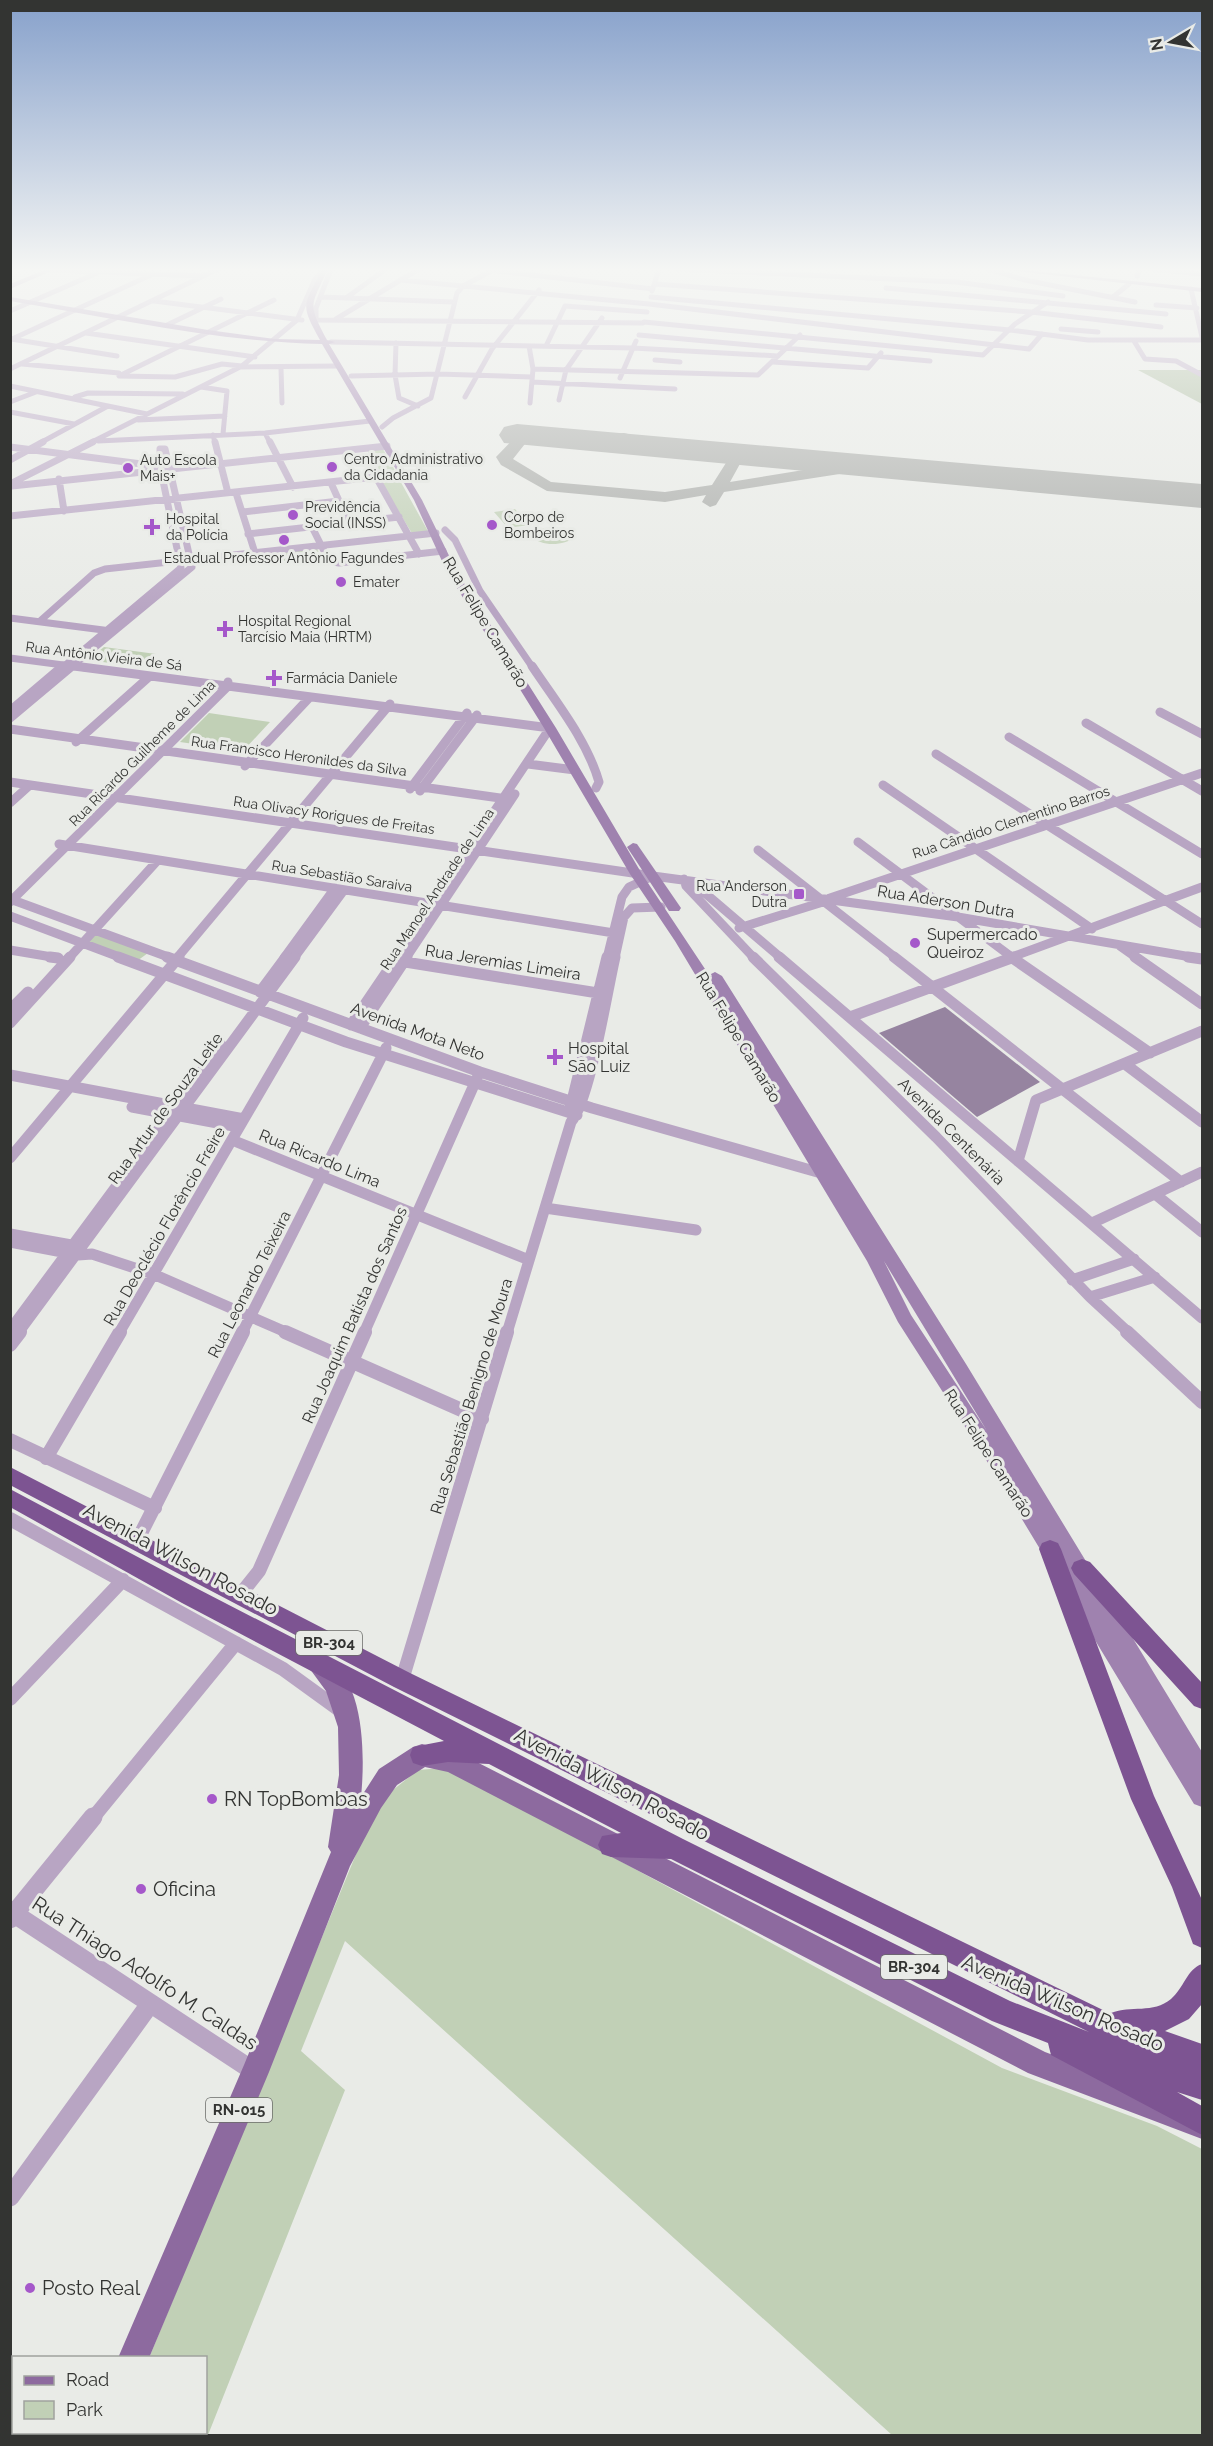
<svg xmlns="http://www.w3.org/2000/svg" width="1213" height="2446" viewBox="0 0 1213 2446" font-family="Raleway,sans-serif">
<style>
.green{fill:#c1d0b6}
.forest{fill:#a7b89a}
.water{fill:#9684a0}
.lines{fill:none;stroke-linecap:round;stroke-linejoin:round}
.taxiway{fill:#aaaca9;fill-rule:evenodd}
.runway{fill:#aaaca9;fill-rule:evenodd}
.street-far5{stroke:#b8a5c3;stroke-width:5}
.street-far4{stroke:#b8a5c3;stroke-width:7}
.street-far3{stroke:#b8a5c3;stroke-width:9}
.street-far2{stroke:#b8a5c3;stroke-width:11}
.street-far1{stroke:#b8a5c3;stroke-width:14}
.street{stroke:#b8a5c3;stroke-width:19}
.secondary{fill:#9f82af;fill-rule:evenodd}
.primary{fill:#8d6a9f;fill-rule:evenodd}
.highway{fill:#7d5492;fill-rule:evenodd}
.poi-dot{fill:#a558ca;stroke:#e9ebe7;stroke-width:2}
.labels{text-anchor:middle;stroke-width:6;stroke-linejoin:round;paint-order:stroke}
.far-poi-label{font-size:14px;fill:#333432;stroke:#e9ebe7;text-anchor:start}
.far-street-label{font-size:14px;fill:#333432;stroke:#e9ebe7}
.shield{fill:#e9ebe7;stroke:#6a6b68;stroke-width:1.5}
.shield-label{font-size:15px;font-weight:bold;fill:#333432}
.street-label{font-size:16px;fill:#333432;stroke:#e9ebe7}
.poi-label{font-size:16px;fill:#333432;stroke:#e9ebe7;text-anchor:start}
.near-street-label{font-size:20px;fill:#333432;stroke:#e9ebe7}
.near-poi-label{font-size:20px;fill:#333432;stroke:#e9ebe7;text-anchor:start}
</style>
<rect width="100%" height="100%" fill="#e9ebe7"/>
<path class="green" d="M 383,449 L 397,474 L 382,475 L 367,450 Z
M 398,477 L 429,533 L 413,535 L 379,479 Z
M 515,509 L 529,525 L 508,528 L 494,512 Z
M 554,527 L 570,530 L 575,537 C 564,546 541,547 531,536 L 538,529 Z
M 317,548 L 323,564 L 270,560 L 267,554 Z
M 104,647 L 156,654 L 140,667 L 88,660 Z
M 209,713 L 270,722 L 243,751 L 180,742 Z
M 98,932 L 148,953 L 137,961 L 88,942 Z
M 443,1768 L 480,1785 L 1002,2068 L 1157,2126 L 1202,2149 L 1202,2435 L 892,2435 L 345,1941 L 301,2051 L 345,2090 L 208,2435 L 155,2435 L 153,2433 L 206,2432 L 206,2358 L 149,2358 L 373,1813 L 393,1790 L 418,1770 Z"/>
<path class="forest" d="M 1138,370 L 1202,370 L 1202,404 Z"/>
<path class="water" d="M 945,1007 L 1040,1082 L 977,1117 L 879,1033 Z"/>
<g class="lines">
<path class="taxiway" d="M 525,431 L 532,435 L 513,459 L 551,482 L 665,492 L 712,485 L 731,455 L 750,451 L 758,456 L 755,459 L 741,462 L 730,482 L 859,461 L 867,466 L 859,471 L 724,492 L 716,505 L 710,507 L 702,502 L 706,495 L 665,502 L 547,491 L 501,465 L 496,457 L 520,432 Z
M 624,433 L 672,445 L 674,448 L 667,452 L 624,442 L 597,446 L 590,442 L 601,435 Z"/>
<path class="runway" d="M 517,424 L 1202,484 L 1202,508 L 504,443 L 499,435 L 504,427 Z"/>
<path class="street-far5" d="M 331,269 L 316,308 L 316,320 L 643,323
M 676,269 L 956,282 L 1063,296
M 988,269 L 1025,280 L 1135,302
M 1150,269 L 1202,274
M 52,270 L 202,276
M 489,270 L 653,289
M 1137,276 L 1141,269
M 400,280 L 649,304 L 1029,349 L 1042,334
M 655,284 L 1031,312 L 1161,327
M 886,288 L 1166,314
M 1191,289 L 1202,337
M 652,291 L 659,269
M 321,297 L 453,302
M 651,297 L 1010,330 L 1088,340 L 1202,340
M 1113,297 L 1129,284
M 346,298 L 386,269
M 154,301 L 302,320
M 1156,305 L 1197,308
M 10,311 L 97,273
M 336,319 L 419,269
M 644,322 L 983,355 L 1015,324 L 1048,302
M 167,325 L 221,299
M 1061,329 L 1098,332
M 86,333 L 255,357
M 639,335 L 930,361
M 11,339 L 117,356
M 10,340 L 153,274
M 1134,341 L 1145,359 L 1176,361 L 1202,375
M 331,342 L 633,348 L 778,356
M 396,343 L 395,375 L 399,398 L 418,406
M 529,346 L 533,369 L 530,403
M 546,346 L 565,306 L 647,312
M 655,360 L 680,362
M 773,362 L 868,368 L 881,353
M 22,364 L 119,373
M 240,367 L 338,366
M 281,368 L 282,403
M 10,369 L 218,269
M 533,369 L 758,375 L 800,335
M 119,376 L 274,300
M 119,376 L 175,377 L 222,364 L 242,366
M 351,376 L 438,374 L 532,377
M 620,378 L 636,341
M 532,382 L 675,389
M 10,386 L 147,414
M 201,387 L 227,391 L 223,434
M 75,397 L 88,393 L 183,394
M 465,397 L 492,349 L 539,290
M 559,400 L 566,370 L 602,318
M 10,402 L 36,392
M 10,412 L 74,424
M 138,420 L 225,416
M 382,427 L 393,418 L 431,398 L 457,293 L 463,286 L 495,269
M 265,433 L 270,443
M 213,435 L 215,443
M 98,441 L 265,433 L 370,421
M 40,443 L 108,406
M 90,443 L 242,366 L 297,320 L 315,279 L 325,269"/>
<path class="street-far4" d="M 215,442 L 227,489
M 270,442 L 293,487
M 10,447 L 157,466
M 10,460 L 43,442
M 376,477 L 419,554
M 59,479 L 64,511
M 331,483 L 349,523
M 10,484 L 93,442
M 12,486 L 387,446
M 236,493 L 255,553
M 243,512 L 339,501
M 10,516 L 404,474
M 312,527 L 329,561 L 339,563 L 443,551
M 445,530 L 455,540 L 480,591 L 533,668
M 248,534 L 399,517
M 10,618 L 111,631
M 40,621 L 94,573 L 105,569 L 436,533
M 10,658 L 86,668
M 62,668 L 181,568 L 161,471 L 160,449 L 165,449 L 192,567 L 70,668"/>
<path class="street-far3" d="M 74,666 L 550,728 L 396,958
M 532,666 C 556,702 587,740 599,782 L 596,788
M 10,711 L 63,666
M 1160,712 L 1202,734
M 10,718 L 72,666
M 1086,723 L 1202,791
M 10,729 L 507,799
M 1009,737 L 1202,854
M 76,742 L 150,676
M 936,754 L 1202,924
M 528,764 L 575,770
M 245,766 L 310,697
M 10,782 L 653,876 L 958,917 L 1197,958
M 883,785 L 1092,929
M 410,789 L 467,713
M 420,791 L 477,715
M 10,803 L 30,785
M 858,842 L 1013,958
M 59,844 L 620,934
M 758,850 L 896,958
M 684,879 L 686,886 L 754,958
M 692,882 L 781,958
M 830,898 L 1202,773
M 10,899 L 171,958
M 10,902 L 228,686 L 228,682
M 10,916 L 122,958
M 739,928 L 823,902
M 1120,946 L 1137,958
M 10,950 L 58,958
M 69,958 L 158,860
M 177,958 L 390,704
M 284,958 L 335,888
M 294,958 L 344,890
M 406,958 L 515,794
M 607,958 L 622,897 L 629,887 L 651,877
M 615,958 L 624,917 L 632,908 L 661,907
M 1009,958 L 1202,887"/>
<path class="street-far2" d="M 50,957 L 58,958
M 118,957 L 346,1042 L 577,1115
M 167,957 L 480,1072 L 592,1108 L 821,1173
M 753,957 L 936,1137 L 1090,1297 L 1129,1333
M 779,957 L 1202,1318
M 894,957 L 1181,1182
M 1011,957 L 1150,1053
M 1135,957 L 1202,1004
M 1188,957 L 1202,959
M 399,961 L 604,994
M 260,992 L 286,957
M 10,1010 L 28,992
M 850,1017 L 1014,957
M 10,1023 L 70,957
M 351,1025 L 397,957
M 360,1028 L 407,957
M 1125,1064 L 1202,1122
M 10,1075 L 244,1119
M 132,1107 L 239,1127
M 570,1109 L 607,957
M 232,1140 L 529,1260
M 10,1158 L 179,957
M 1018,1161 L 1036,1100 L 1202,1031
M 1155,1194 L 1202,1232
M 545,1208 L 696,1230
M 1092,1223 L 1202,1172
M 10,1234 L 77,1246
M 10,1242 L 78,1255 L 92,1254 L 153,1274 L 288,1333
M 1072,1280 L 1134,1259
M 1090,1297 L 1155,1277
M 10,1330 L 221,1045
M 18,1333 L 295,957
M 119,1333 L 303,1018
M 242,1333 L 386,1048
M 364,1333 L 477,1078
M 507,1333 L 571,1122 C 590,1100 607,991 615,957"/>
<path class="street-far1" d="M 285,1332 L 482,1419
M 1127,1332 L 1202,1402
M 10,1345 L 20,1332
M 10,1440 L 155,1508
M 46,1458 L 120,1332
M 10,1519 L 283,1669 L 341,1711
M 136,1543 L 243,1332
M 239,1596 L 259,1571 L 365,1332
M 402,1680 L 507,1332
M 10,1699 L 123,1580
M 92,1819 L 236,1643"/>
<path class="street" d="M 10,1911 L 255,2072
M 10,1919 L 93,1817
M 10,2197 L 150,2004"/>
<path class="secondary" d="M 47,269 L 56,269 L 10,289 L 10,284 Z
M 322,269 L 328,269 C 311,306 307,303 327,340 L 335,342 L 329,344 L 422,500 L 457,572 L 556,728 L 642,874 L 709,975 L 715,972 L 722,976 L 966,1364 L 1202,1752 L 1202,1807 L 1194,1804 L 985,1458 L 898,1322 L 867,1261 L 675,941 L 630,874 L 544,728 L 447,572 L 414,500 L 322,344 C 218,342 114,318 10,301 L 10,297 L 208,330 L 275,339 L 320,340 C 299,302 304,307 322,269 ZM 884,1261 L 987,1431 L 911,1315 Z
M 1013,269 L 1202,288 L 1202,292 L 1016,271 Z
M 633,843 L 637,844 L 681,908 L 679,911 L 669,911 L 667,908 L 627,847 Z"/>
<path class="primary" d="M 319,1655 C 366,1672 365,1757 361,1797 L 379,1769 L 413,1747 L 422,1744 L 461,1754 L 1045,2052 L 1202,2111 L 1202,2139 L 1028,2073 L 448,1772 L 425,1767 L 397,1785 L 381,1808 L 350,1866 L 269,2072 L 149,2358 L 118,2358 L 244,2065 L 331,1852 L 328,1847 L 339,1775 L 338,1727 L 326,1691 L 307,1665 L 311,1658 Z
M 84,2432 L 116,2432 L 115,2436 L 83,2436 Z"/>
<path class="highway" d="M 10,1467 L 410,1673 L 1105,2011 L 1111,2013 C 1131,2005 1153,2014 1171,1999 C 1184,1988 1187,1969 1202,1964 L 1202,2004 L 1189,2019 L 1165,2031 L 1202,2044 L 1202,2072 L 1105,2038 L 1202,2072 L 1202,2100 L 1177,2092 L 1202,2106 L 1202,2135 L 1051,2055 L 1048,2043 L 992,2021 L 671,1859 L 611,1857 L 602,1854 L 598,1845 L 602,1836 L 621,1833 L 489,1764 L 448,1762 L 422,1766 L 413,1763 L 410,1755 L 413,1747 L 444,1741 L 182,1603 L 10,1507 L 10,1489 L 198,1589 L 683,1839 L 1010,2001 L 1089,2032 L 394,1687 L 10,1485 Z
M 1050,1540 L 1058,1543 L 1061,1549 L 1154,1796 L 1202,1900 L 1202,1948 L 1193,1944 L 1172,1887 L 1131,1799 L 1039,1549 L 1042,1543 Z
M 1082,1559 L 1090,1562 L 1202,1683 L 1202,1709 L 1194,1706 L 1074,1574 L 1071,1568 L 1074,1562 Z"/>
</g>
<linearGradient id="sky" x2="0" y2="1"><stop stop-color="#87a1cb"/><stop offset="0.44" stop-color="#f5f6f4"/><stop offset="1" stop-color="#f5f6f4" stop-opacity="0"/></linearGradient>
<rect width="1213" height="612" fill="url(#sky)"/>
<g class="poi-dot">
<circle cx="332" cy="467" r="6"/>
<circle cx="128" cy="468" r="6"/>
<circle cx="293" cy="515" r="6"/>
<circle cx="492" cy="525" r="6"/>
<path d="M149 518h6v6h6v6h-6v6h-6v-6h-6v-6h6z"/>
<circle cx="284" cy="540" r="6"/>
<circle cx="341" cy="582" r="6"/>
<path d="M222 620h6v6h6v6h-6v6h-6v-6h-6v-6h6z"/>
<path d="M271 669h6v6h6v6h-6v6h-6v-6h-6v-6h6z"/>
<rect x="793" y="888" width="12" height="12" rx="3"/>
<circle cx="915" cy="943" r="6"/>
<path d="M552 1048h6v6h6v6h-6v6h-6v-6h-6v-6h6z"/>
<circle cx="212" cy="1799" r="6"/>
<circle cx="141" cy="1889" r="6"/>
<circle cx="30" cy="2288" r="6"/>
</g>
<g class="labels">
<g class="far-poi-label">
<text x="344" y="464">Centro Administrativo<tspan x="344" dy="16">da Cidadania</tspan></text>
<text x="140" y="465">Auto Escola<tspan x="140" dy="16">Mais+</tspan></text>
<text x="305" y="512">Previdência<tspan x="305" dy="16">Social (INSS)</tspan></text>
<text x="504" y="522">Corpo de<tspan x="504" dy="16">Bombeiros</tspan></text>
<text x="166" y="524">Hospital<tspan x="166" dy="16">da Polícia</tspan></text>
<text x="284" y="563" text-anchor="middle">Estadual Professor Antônio Fagundes</text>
<text x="353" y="587">Emater</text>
<text x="238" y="626">Hospital Regional<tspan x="238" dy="16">Tarcísio Maia (HRTM)</tspan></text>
<text x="286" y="683">Farmácia Daniele</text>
<text x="787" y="891" text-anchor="end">Rua Anderson<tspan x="787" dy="16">Dutra</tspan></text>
</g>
<g class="far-street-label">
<text transform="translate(104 656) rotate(7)" y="5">Rua Antônio Vieira de Sá</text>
<text transform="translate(142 753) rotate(-45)" y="5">Rua Ricardo Guilheme de Lima</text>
<text transform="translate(299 756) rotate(8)" y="5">Rua Francisco Heronildes da Silva</text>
<text transform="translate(334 815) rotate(8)" y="5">Rua Olivacy Rorigues de Freitas</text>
<text transform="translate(1011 822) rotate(-18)" y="5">Rua Cândido Clementino Barros</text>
<text transform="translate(342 876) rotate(9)" y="5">Rua Sebastião Saraiva</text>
<text transform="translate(437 889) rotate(-56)" y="5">Rua Manoel Andrade de Lima</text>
</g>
<g class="shield">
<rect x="296" y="1631" width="66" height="24" rx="4.5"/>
<rect x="881" y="1955" width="66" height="24" rx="4.5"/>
<rect x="206" y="2098" width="66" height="24" rx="4.5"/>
</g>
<g class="shield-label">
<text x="329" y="1648">BR-304</text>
<text x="914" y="1972">BR-304</text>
<text x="239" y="2115">RN-015</text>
</g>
<g class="street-label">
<text transform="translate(486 622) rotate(59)" y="6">Rua Felipe Camarão</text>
<text transform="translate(946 901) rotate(9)" y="6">Rua Aderson Dutra</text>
<text transform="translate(503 962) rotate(9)" y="6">Rua Jeremias Limeira</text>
<text transform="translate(418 1031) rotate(20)" y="6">Avenida Mota Neto</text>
<text transform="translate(739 1037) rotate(59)" y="6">Rua Felipe Camarão</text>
<text transform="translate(165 1108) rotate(-54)" y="6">Rua Artur de Souza Leite</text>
<text transform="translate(952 1131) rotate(45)" y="6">Avenida Centenária</text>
<text transform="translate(320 1158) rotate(22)" y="6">Rua Ricardo Lima</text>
<text transform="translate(164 1226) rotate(-60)" y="6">Rua Deoclécio Florêncio Freire</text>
<text transform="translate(249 1284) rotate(-63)" y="6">Rua Leonardo Teixeira</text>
<text transform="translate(354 1315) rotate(-66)" y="6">Rua Joaquim Batista dos Santos</text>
<text transform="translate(471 1396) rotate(-73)" y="6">Rua Sebastião Benigno de Moura</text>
<text transform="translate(989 1453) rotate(57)" y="6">Rua Felipe Camarão</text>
</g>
<g class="poi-label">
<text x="927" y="940">Supermercado<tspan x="927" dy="18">Queiroz</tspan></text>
<text x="568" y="1054">Hospital<tspan x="568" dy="18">São Luiz</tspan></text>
</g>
<g class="near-street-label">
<text transform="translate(181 1559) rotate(28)" y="7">Avenida Wilson Rosado</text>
<text transform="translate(612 1784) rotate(28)" y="7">Avenida Wilson Rosado</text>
<text transform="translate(145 1973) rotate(33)" y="7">Rua Thiago Adolfo M. Caldas</text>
<text transform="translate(1063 2003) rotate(23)" y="7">Avenida Wilson Rosado</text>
</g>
<g class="near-poi-label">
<text x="224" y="1806">RN TopBombas</text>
<text x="153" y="1896">Oficina</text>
<text x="42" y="2295">Posto Real</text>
</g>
</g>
<rect width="1213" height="2446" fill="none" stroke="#333432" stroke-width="24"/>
<rect x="12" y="2356" width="195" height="78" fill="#e9ebe7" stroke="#a0a29f" stroke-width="1.5"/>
<rect x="24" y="2376" width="30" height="9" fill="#8d6a9f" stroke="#a0a29f" stroke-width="1.5"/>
<text x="66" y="2386" font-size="18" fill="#333432">Road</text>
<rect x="24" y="2401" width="30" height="18" fill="#c1d0b6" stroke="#a0a29f" stroke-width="1.5"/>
<text x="66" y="2416" font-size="18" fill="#333432">Park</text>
<g transform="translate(1171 42) rotate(260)" stroke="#e9ebe7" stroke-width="4.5" paint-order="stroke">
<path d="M0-4.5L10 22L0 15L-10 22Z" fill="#333432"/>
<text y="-9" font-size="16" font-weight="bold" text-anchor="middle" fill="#333432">N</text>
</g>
</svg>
